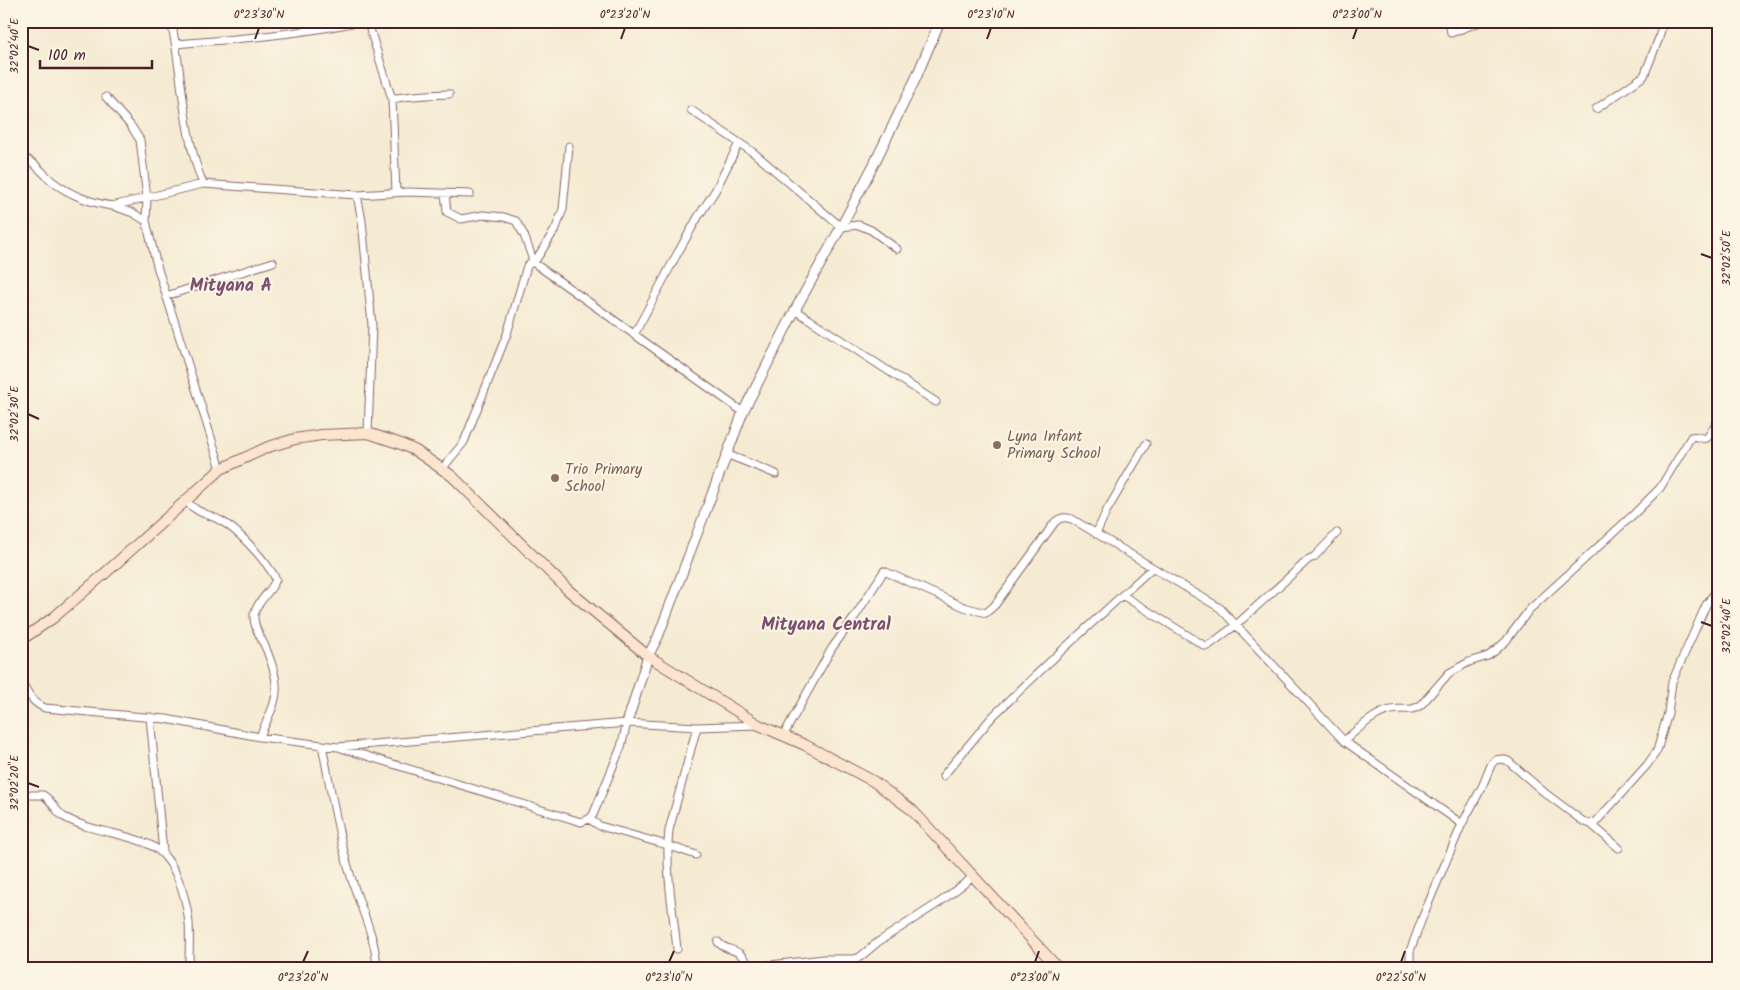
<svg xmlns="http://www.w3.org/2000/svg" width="1740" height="990" viewBox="0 0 1740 990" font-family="Kalam,sans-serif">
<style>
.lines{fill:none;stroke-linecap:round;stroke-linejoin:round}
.minor-casing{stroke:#866666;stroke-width:9}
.tertiary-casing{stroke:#866666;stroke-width:11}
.secondary-casing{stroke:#866666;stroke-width:12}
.minor{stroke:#fff;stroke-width:7}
.tertiary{stroke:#fff;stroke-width:9}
.secondary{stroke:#fce5cf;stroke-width:10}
.ticks{fill:none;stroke:#4a1f2b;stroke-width:2}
.education-dot{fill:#8d6e63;stroke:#fcf5e5;stroke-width:2}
.labels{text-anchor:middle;stroke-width:4;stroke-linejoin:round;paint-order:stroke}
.education-label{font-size:15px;fill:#785e54;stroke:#fcf5e5;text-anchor:start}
.quarter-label{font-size:18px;font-weight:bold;fill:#7c5071;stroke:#fcf5e5}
.neatline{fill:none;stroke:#4a1f2b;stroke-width:2}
.ticks-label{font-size:12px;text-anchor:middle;fill:#4a1f2b}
</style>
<rect width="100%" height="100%" fill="#fcf5e5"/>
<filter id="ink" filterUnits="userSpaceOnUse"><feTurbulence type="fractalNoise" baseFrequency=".02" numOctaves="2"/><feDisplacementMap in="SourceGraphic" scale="10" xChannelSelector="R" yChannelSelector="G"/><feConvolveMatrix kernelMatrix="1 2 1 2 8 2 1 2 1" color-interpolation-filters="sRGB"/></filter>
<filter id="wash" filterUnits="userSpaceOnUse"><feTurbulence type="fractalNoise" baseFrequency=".0096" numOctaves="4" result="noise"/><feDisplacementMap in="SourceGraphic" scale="20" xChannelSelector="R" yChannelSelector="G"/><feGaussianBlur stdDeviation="1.12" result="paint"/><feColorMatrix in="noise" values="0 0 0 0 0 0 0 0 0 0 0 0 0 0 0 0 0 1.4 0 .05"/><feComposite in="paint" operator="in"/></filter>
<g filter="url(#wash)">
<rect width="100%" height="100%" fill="#f5ebd3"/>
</g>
<g filter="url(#ink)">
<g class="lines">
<g class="minor-casing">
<path id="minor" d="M 171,21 C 183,75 182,132 203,184
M 1449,21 L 1451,33 L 1482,21
M 176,44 C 240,39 299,34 362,21 L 368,23 L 392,99 L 396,192
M 106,97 L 131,126 L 140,140 L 147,198 L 146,221 L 157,266 L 221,469
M 392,99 C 411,95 430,95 449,94
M 1596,109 L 1644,76 L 1659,38 L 1663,21
M 691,110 L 754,153 L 841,227 L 859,225 L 871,230 L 897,249
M 21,157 C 35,161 41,172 52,181 C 68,194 91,203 112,206 L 203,184 L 357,195 L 408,192 L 470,194
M 445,193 L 447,212 L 461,219 L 483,215 L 504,217 L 516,221 L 524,235 L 534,263 L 556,228 L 563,209 L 569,146
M 357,195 L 362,221 L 372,325 L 368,433
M 113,206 L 133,213 L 146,221
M 166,296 L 273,262
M 795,310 L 936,402
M 634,335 L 676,256 L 698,217 L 715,191 L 739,143
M 726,454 L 776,474
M 442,469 L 464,442 L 507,334 L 527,266 L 530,263 L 534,263 L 743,412
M 186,501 C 199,515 208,513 223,522 C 239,531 267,562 276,579 C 272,592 257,600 254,615 C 253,628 263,640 267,651 C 271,661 276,675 276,685 C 278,703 266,720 260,737
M 1096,534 L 1106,512 L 1146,444
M 1122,595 L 1205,646 L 1208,646 L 1236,625 L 1309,559 L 1314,557 L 1337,533
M 21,681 C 28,693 32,703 45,708 L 166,719 L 260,737 L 338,747 L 627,723 L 697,727 L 758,725
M 150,717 L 163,852
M 783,736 L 832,648 L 854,618 L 884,571 L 964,607 L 986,613 L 995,605 L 1055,522 C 1061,517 1064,517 1072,519 L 1220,608 L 1344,741 L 1462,824
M 1344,741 C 1357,730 1374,713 1391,710 C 1403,707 1410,713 1421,705 L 1449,673 L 1469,662 L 1488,656 L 1495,651 L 1506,641 L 1529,610 L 1634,514 L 1660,488 L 1691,437 C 1696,435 1702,440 1707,438 L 1719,420
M 322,745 C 331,790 338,836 352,880 C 361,910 376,937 377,969
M 341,748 L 581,822 L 589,819 L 593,815 L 621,747 L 627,723
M 943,776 L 992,717 L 1058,654 L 1152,568
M 21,795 L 43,795 C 52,800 55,811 64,817 C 91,832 121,832 148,844 C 175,855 186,896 189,923 C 190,938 189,954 189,969
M 589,819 L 600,826 L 667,845 L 696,855
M 1591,824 L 1619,848
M 718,942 C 724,950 733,948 740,954 C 745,958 746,963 752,967 L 824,959 L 854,959 L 860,957 L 878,942 L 940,902 L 973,877
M 677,949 C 673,911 665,868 669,830 L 697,727
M 1410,969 L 1410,951 L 1423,916 L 1462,824 L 1482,787 L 1491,765 L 1495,760 L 1502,759 L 1508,761 L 1545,793 L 1584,822 L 1591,824 L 1595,823 L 1647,765 L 1657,751 L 1668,713 L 1672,682 L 1706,605 L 1719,587"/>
</g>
<g class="tertiary-casing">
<path id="tertiary" d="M 627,723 L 648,656 L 658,637 L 743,412 L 795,310 L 841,227 L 874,164 L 915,80 L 940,21"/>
</g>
<g class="secondary-casing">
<path id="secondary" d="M 21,640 L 53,618 L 102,576 L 221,469 L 268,447 L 295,439 L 321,435 L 368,433 L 401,444 L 416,451 L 452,476 L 568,590 L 648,656 L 759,725 L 805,745 L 873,781 L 912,810 L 1059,969"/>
</g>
<use href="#minor" class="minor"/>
<use href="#tertiary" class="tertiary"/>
<use href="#secondary" class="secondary"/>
</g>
</g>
<path class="ticks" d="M 255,39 L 259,28M 621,39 L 625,28M 987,39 L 991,28M 1353,39 L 1357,28M 28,46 L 39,50M 1701,254 L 1712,258M 28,414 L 39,419M 1701,622 L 1712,626M 28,783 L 39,787M 303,962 L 308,951M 669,962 L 674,951M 1035,962 L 1039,951M 1401,962 L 1405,951"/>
<g class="education-dot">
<circle cx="997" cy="445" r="5"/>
<circle cx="555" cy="478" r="5"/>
</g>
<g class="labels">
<g class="education-label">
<text x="1007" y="441">Lyna Infant<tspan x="1007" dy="17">Primary School</tspan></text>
<text x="565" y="474">Trio Primary<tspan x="565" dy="17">School</tspan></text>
</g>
<g class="quarter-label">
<text x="231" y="291">Mityana A</text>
<text x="826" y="630">Mityana Central</text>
</g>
</g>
<rect width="1740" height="990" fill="none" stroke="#fcf5e5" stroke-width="55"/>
<path d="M40 60v8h112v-8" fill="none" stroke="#4a1f2b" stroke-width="2.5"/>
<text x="48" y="60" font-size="15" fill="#4a1f2b" stroke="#fcf5e5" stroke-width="4" paint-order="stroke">100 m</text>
<rect x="28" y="28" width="1684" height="934" class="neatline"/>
<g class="ticks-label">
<text x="259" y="18">0°23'30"N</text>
<text x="625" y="18">0°23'20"N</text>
<text x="991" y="18">0°23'10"N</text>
<text x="1357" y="18">0°23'00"N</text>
<text transform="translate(14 46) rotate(-90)" y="4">32°02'40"E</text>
<text transform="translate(1726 258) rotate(-90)" y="4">32°02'50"E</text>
<text transform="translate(14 414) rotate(-90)" y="4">32°02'30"E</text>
<text transform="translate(1726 626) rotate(-90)" y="4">32°02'40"E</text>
<text transform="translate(14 783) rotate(-90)" y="4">32°02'20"E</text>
<text x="303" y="981">0°23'20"N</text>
<text x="669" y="981">0°23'10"N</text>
<text x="1035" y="981">0°23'00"N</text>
<text x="1401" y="981">0°22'50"N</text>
</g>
</svg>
